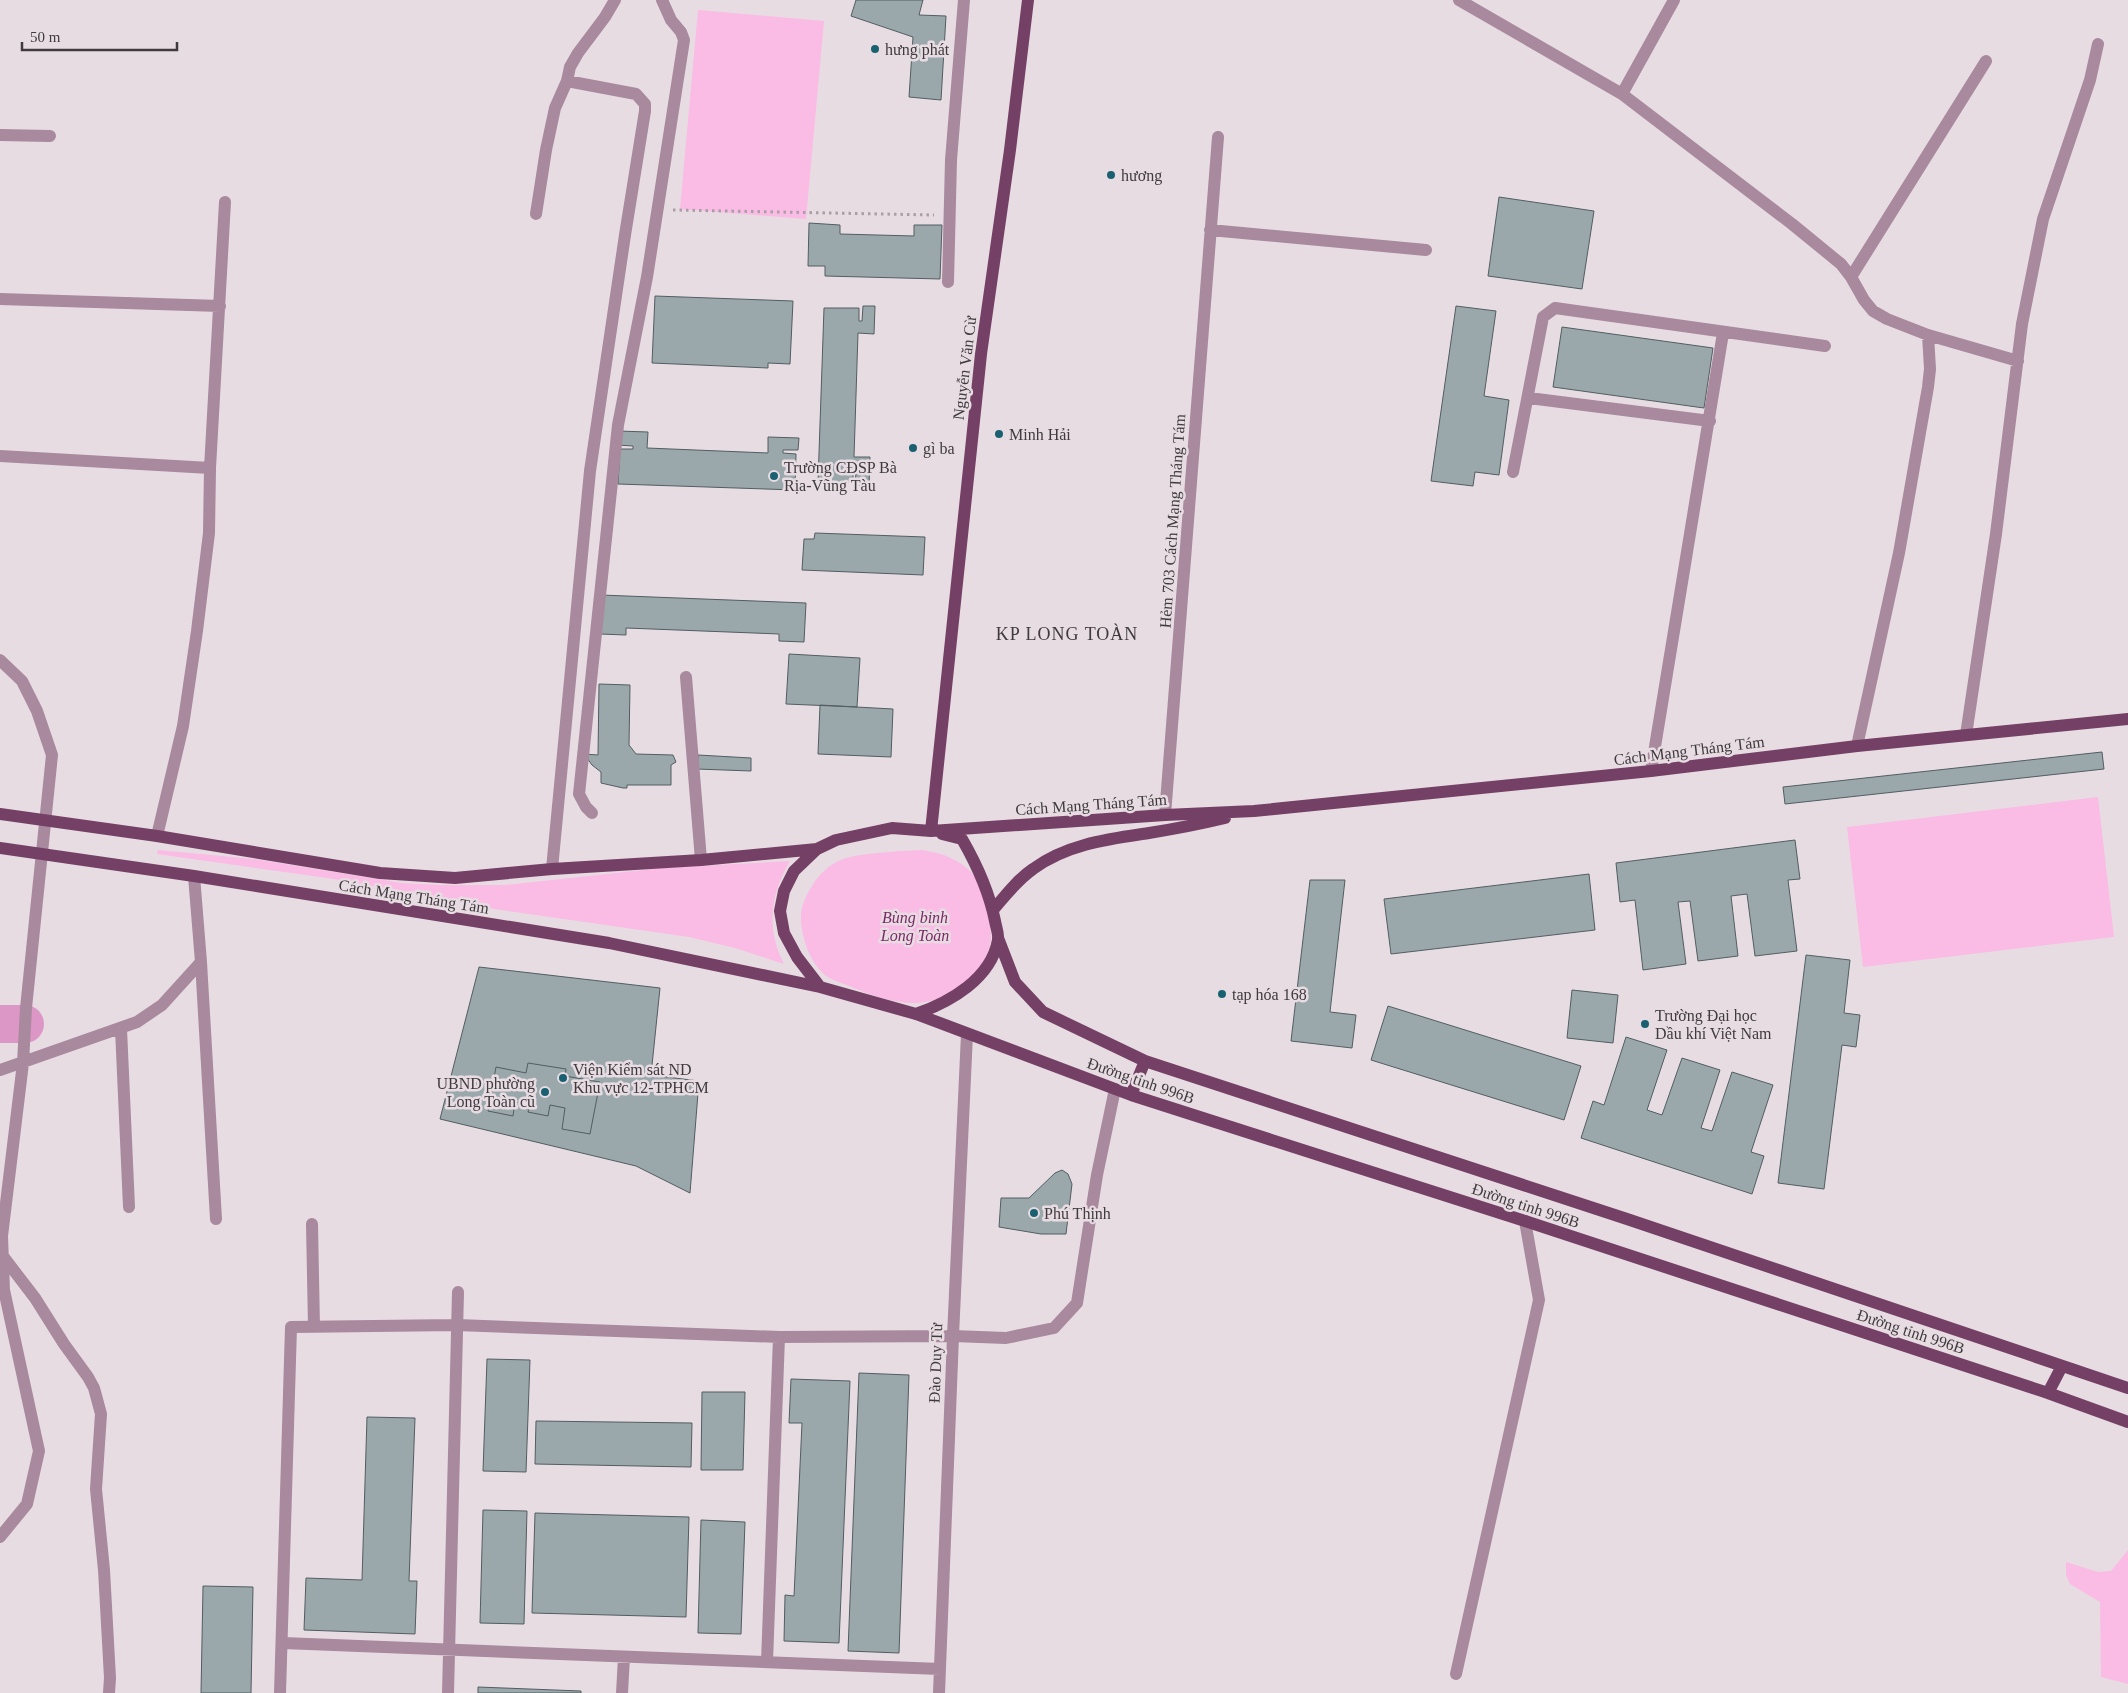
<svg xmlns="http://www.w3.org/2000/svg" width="2128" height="1693" viewBox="0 0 2128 1693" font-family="'Times New Roman',serif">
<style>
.green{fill:#fabbe5}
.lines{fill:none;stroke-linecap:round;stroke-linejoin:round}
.river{stroke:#dd97c6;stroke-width:38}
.building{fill:#9aa7ab;stroke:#525e61}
.path{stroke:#a89fa4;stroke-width:3;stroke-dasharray:2.5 4;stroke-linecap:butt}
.minor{stroke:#a8899d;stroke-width:12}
.major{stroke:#754065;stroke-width:12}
.poi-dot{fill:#196171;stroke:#e8dce3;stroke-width:2}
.labels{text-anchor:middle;stroke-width:5;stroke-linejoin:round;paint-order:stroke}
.poi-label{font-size:16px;fill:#3e3a3d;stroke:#e8dce3;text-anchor:start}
.street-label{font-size:16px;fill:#3e3a3d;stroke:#e8dce3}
.park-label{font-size:16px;font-style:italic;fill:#7a2965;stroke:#e8dce3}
.neighbourhood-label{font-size:18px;letter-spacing:1px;fill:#3e3a3d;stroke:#e8dce3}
</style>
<rect width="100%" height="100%" fill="#e8dce3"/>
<path class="green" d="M 698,10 L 824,21 L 806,219 L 680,209 Z
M 2098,797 L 2114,937 L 1863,967 L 1847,827 Z
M 158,850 L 254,859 L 402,883 L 440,885 L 505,885 L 662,868 L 790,861 C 770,895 766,929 784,964 L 735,948 L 689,937 L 495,909 L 334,879 L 157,854 Z
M 921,850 C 946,853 972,864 982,889 C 985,896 986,906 988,915 C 990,926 993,936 989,948 C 981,978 945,1003 915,1003 C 892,1003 870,995 849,986 C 843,983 834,981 828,977 C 812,967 802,940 801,921 C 800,908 805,897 812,886 C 819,874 830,864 843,859 C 860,853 901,851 921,850 Z
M 2128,1550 L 2128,1684 L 2101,1677 L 2100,1602 L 2070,1584 L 2066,1575 L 2066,1562 L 2098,1572 L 2111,1571 Z"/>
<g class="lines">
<path class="river" d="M 0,1024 L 25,1024"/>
</g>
<path class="building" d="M 856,0 L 923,0 L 919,15 L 946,16 L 941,100 L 909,97 L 913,37 L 851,16 Z
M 1499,197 L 1594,211 L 1582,289 L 1488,276 Z
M 809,223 L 840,225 L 840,234 L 914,236 L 914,225 L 942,225 L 940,279 L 825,276 L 825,266 L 808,266 Z
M 655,296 L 793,301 L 790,364 L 768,363 L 768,368 L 652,363 Z
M 863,306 L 875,306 L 874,334 L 858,333 L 854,457 L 870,457 L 869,486 L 855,485 L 856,472 L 853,472 L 853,483 L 818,482 L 824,308 L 859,308 L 859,321 L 862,321 Z
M 1456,306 L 1496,311 L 1484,396 L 1509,400 L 1499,475 L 1475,472 L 1473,486 L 1431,481 Z
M 1562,327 L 1713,348 L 1704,408 L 1553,387 Z
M 618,431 L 648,432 L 647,448 L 768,453 L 768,437 L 799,438 L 798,450 L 783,450 L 783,453 L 796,454 L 795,490 L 618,484 L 620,449 L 633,449 L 633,446 L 617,445 Z
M 815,533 L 925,537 L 923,575 L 802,570 L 804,539 L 814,539 Z
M 601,595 L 806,603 L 804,642 L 779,641 L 779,634 L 626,628 L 626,635 L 600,634 Z
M 789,654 L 860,658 L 857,707 L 786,704 Z
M 599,684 L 630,685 L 629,745 L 636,754 L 673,755 L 676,762 L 671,765 L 671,785 L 627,785 L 627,788 L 623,788 L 601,783 L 601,772 L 592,765 L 584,754 L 598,755 Z
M 820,705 L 893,709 L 891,757 L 818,754 Z
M 2102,752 L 2104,769 L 1785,804 L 1783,787 Z
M 698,755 L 751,758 L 751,771 L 697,769 Z
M 1795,840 L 1800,879 L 1788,880 L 1797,951 L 1755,956 L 1747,894 L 1731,896 L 1738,956 L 1698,961 L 1690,901 L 1678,902 L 1686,964 L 1643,970 L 1635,900 L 1620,902 L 1616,863 Z
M 1589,874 L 1595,930 L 1391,954 L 1384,899 Z
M 1310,880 L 1345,880 L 1330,1012 L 1356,1015 L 1352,1048 L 1291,1041 Z
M 1806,955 L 1850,960 L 1844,1013 L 1860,1015 L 1856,1047 L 1842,1045 L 1824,1189 L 1778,1183 Z
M 479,967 L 660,988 L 651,1075 L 699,1081 L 690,1193 L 636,1166 L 440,1119 Z
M 1572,990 L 1618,995 L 1613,1043 L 1567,1038 Z
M 1388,1006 L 1581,1066 L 1564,1120 L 1371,1060 Z
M 1626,1037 L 1667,1050 L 1647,1110 L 1662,1115 L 1682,1058 L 1720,1070 L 1701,1128 L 1712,1131 L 1732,1072 L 1773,1085 L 1751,1152 L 1764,1156 L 1752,1194 L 1581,1138 L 1593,1101 L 1604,1105 Z
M 528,1063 L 566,1069 L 565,1076 L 600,1082 L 590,1134 L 562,1129 L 565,1108 L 550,1105 L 548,1116 L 528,1112 L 530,1105 L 515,1102 L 513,1116 L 488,1111 L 496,1067 L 526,1073 Z
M 1062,1170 L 1068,1174 L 1072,1184 L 1066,1234 L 1041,1234 L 999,1227 L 1001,1198 L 1029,1198 L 1055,1173 Z
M 487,1359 L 530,1360 L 526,1472 L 483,1471 Z
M 859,1373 L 909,1375 L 899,1653 L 848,1651 Z
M 791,1379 L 850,1381 L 839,1643 L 784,1641 L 785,1595 L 794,1596 L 802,1423 L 789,1423 Z
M 702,1392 L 745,1392 L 743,1470 L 701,1470 Z
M 367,1417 L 415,1418 L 409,1581 L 417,1581 L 415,1634 L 304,1630 L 306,1578 L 362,1580 Z
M 536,1421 L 692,1423 L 691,1467 L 535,1464 Z
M 483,1510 L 527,1511 L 524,1624 L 480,1623 Z
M 535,1513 L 689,1517 L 686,1617 L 532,1613 Z
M 701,1520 L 745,1522 L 741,1634 L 698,1633 Z
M 203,1586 L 253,1587 L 251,1693 L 201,1693 Z
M 478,1687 L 581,1691 L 581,1693 L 478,1693 Z"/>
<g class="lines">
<path class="path" d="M 673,210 L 934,215"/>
<path class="minor" d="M 1459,0 L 1622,94 L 1792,224 L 1841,264 L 1851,277 L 1864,300 L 1873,311 L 1887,319 L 1928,335 L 2018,361
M 1622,94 L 1674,0
M 0,135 L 50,136
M 536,214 L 546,150 L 555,108 L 567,81 L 570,67 L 578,53 L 605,17 L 615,0
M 1210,230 L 1426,250
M 1851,277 L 1986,61
M 948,282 L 951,160 L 964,0
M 0,299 L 220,306
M 1529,398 L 1710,421
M 0,456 L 210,468
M 1513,472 L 1543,317 L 1555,308 L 1825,346
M 0,660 L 22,681 L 37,711 L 52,755 L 26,1008 L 23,1063 L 2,1236 L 4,1290 L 39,1451 L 27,1504 L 0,1537
M 686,677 L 701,860
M 1966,735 L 1996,534 L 2022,324 L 2043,219 L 2090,80 L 2098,44
M 1857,746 L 1899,553 L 1928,387 L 1930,369 L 1928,335
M 1651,771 L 1723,333
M 592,813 L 586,807 L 579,794 L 618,425 L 647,277 L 684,40 L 681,32 L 671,20 L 662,0
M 1165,815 L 1218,137
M 157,836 L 183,726 L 197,631 L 209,533 L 210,468 L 225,202
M 552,869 L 590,471 L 625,235 L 645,111 L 645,104 L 636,94 L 567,81
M 194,876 L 201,962 L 216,1219
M 121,1029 L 129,1207
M 0,1070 L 137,1022 L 162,1005 L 201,962
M 312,1224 L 314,1327
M 2,1255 L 35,1298 L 64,1344 L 88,1377 L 94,1388 L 101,1414 L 96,1489 L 104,1570 L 110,1678 L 109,1693
M 283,1643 L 940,1669
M 767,1662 L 779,1337
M 1456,1674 L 1539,1300 L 1525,1221
M 280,1693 L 291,1327 L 457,1325 L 779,1337 L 953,1336 L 1006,1338 L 1054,1328 L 1077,1303 L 1097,1175 L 1115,1089
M 448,1693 L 458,1292
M 622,1693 L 624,1657
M 939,1693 L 953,1336 L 967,1034"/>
<path class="major" d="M 0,814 L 157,836 L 380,873 L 455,878 L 552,869 L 701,860 L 817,849
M 931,831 L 981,354 L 1010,150 L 1028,0
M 0,848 L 194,876 L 609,943 L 820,987 L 916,1014 L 1131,1095 L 1525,1221 L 2048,1393 L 2128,1422
M 993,910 C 1005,896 1017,880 1033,869 C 1067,844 1109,839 1149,833 C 1174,829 1200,824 1225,818
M 998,938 L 1015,982 L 1043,1012 L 1145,1061 L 1627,1219 L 2128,1388
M 820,987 L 797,957 L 784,933 L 780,911 L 784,891 L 794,871 L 817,849 L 836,840 L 892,828 L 931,831 L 1165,815 L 1254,811 L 1651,771 L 1857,746 L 2128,719
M 916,1014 C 950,1002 991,979 998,940 C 999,934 996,927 995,921 C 989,891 977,865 962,839 L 942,834
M 1131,1095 L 1145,1061
M 2048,1393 L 2062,1366"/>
</g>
<g class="poi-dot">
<circle cx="875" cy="49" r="5"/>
<circle cx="1111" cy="175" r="5"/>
<circle cx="999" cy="434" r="5"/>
<circle cx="913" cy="448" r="5"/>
<circle cx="774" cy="476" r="5"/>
<circle cx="1222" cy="994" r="5"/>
<circle cx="1645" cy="1024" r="5"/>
<circle cx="563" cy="1078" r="5"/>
<circle cx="545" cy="1092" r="5"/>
<circle cx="1034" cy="1213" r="5"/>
</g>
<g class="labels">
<g class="poi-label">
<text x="885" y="55">hưng phát</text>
<text x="1121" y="181">hương</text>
<text x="1009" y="440">Minh Hải</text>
<text x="923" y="454">gì ba</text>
<text x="784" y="473">Trường CĐSP Bà<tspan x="784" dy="18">Rịa-Vũng Tàu</tspan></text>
<text x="1232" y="1000">tạp hóa 168</text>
<text x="1655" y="1021">Trường Đại học<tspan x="1655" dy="18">Dầu khí Việt Nam</tspan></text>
<text x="573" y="1075">Viện Kiểm sát ND<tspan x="573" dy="18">Khu vực 12-TPHCM</tspan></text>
<text x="535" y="1089" text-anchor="end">UBND phường<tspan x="535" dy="18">Long Toàn cũ</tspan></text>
<text x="1044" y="1219">Phú Thịnh</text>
</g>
<g class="street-label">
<text transform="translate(964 368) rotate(-83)" y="6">Nguyễn Văn Cừ</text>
<text transform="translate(1172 521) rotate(-86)" y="6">Hẻm 703 Cách Mạng Tháng Tám</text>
<text transform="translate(1689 750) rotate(-7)" y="6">Cách Mạng Tháng Tám</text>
<text transform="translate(1091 804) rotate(-4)" y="6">Cách Mạng Tháng Tám</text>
<text transform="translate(414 896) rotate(9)" y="6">Cách Mạng Tháng Tám</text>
<text transform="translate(1141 1080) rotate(19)" y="6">Đường tỉnh 996B</text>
<text transform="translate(1526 1205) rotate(18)" y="6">Đường tỉnh 996B</text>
<text transform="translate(1911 1331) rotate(18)" y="6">Đường tỉnh 996B</text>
<text transform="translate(935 1363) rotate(-88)" y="6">Đào Duy Từ</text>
</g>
<g class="park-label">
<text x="915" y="923">Bùng binh<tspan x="915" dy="18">Long Toàn</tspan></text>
</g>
<g class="neighbourhood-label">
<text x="1067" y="640">KP LONG TOÀN</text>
</g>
</g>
<path d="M22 42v8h155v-8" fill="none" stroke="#3e3a3d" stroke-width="2.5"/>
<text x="30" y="42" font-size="15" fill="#3e3a3d" stroke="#e8dce3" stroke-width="4" paint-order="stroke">50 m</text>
</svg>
